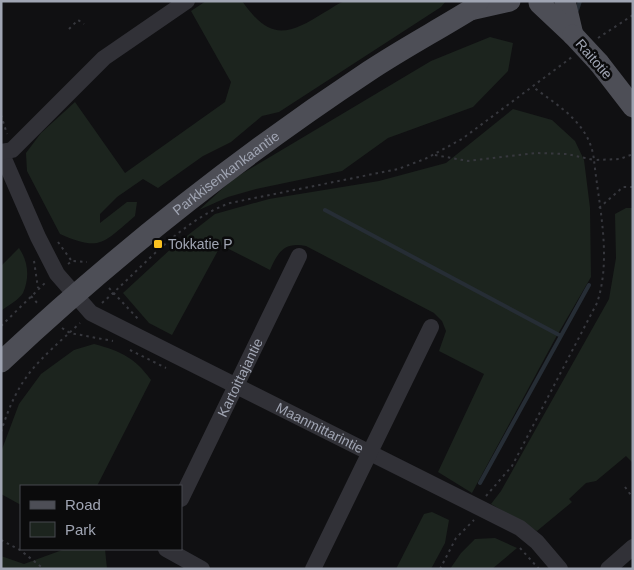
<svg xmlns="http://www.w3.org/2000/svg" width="634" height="570" viewBox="0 0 634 570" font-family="Helvetica,sans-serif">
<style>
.green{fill:#1c241e}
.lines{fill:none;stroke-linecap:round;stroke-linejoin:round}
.stream{stroke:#262d35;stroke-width:4}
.path{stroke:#37383e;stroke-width:2;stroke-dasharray:2.5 4;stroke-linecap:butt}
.minor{stroke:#313137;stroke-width:16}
.major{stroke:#4d4e56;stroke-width:21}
.major-bridge{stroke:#4d4e56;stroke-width:21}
.poi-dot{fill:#fac120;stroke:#0b0b0c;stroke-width:2}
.labels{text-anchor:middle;stroke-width:5;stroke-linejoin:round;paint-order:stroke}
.street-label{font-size:14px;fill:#a0a5b3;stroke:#0b0b0c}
.poi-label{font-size:14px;fill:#a0a5b3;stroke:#0b0b0c;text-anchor:start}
</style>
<rect width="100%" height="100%" fill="#101012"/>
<path class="green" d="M 206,1 L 242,1 C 270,41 287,36 325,12 C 331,9 339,2 346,1 C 378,0 414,1 446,1 L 441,7 L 279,112 L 262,116 L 231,142 L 203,156 L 158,188 L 143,179 L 117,197 L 100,214 L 100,223 L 127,202 L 137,202 L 135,216 C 103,243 101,252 60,234 L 27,171 L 26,153 L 41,133 L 75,102 L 125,173 L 225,102 L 231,82 L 191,11 Z
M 490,37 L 513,43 L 508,71 L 473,107 L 388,138 L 342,171 L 256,189 L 228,197 L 199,210 L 233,179 L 431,61 Z
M 513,109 L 552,120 L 575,141 L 584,160 L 590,208 L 591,277 L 555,339 L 472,493 L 438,472 L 484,374 L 439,351 L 446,331 L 442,321 L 434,313 L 306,246 C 284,242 278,252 270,270 L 221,245 L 172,335 L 149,323 L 123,293 L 174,246 L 215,214 L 269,199 L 379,181 L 446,163 Z
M 626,208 L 633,208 L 633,463 L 626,456 L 596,481 L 586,483 L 569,499 L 572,502 L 537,531 L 491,504 L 501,491 L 609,299 L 616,258 L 615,214 Z
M 19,248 C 28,261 30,277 23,293 C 19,300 7,306 1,311 L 1,266 Z
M 94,344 C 121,351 135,358 151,380 L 97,486 L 21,486 L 21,505 L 1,494 L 1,452 L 19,404 L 41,374 L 74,350 Z
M 432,512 L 449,520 L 445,543 L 431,569 L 396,569 L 424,514 Z
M 495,538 L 517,548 L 492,569 L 450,569 L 461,553 L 475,539 Z
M 65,549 L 105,549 L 107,569 L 1,569 L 1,556 L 24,564 Z"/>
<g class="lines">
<path class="stream" d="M 577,10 L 580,1
M 325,210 L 561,336
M 480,483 L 589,285"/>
<path class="path" d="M 69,29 L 78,20 L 84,24
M 598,38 L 633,15
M 1,115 L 7,134
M 435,155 L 468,161 L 536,153 L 567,154 L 594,160 C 590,124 560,107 533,87
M 599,208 L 623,187 L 633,187
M 58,242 L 71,260
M 34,261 L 38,288
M 68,264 L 72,261 L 87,262
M 109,288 L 140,321
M 31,296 L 39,305
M 102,303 C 142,268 180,221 230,203 L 398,169 L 425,159 L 462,139 L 572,57
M 1,326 L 45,283
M 62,328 L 70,333 L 113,341
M 130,350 L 166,368
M 1,432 C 19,374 38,362 80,323
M 625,487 L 633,498
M 486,496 L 512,466 L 597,303 C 612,258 599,207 594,160 L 620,159 L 633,154
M 1,540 L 20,550 L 44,569
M 520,548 L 539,569
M 440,569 L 456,538 L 474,520"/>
<g class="minor">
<path id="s1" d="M 1,152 L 38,237 L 57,274 L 91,313 L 520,528 L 537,542 L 560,569"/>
<path d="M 1,152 L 12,150 L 104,58 L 187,1"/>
<path id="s2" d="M 181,499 L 299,256"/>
<path d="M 166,549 L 202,569"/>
<path d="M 313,569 L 431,327"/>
<path d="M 608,569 L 633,547"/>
</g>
<g class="major">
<path d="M 565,1 L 573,35"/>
<path d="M 539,3 L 573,35"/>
<path d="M 470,10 L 510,1"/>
<path d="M 599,63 L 633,107"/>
<path id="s3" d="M 1,362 C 115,255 239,157 369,71 C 402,49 436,31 470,10 L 479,1"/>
</g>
<path class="major-bridge" d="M 573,35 L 599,63"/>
</g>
<rect class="poi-dot" x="153" y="239" width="10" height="10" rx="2.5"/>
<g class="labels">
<g class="street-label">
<text transform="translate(594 59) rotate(49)" y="5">Raitotie</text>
<text dy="5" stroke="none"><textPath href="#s3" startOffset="294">Parkkisenkankaantie</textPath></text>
<text dy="5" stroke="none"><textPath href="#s2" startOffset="135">Kartoittajantie</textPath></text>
<text dy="5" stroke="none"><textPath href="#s1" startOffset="442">Maanmittarintie</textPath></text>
</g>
<g class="poi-label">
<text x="168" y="249">Tokkatie P</text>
</g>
</g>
<rect width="634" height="570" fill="none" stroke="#a0a5b3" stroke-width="5"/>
<rect x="20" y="485" width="162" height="65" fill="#0b0b0c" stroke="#47494f"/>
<rect x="30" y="501" width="25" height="8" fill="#4d4e56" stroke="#47494f"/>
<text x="65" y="510" font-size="15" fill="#a0a5b3">Road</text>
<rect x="30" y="522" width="25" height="15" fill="#1c241e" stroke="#47494f"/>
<text x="65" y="535" font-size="15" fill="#a0a5b3">Park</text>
</svg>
